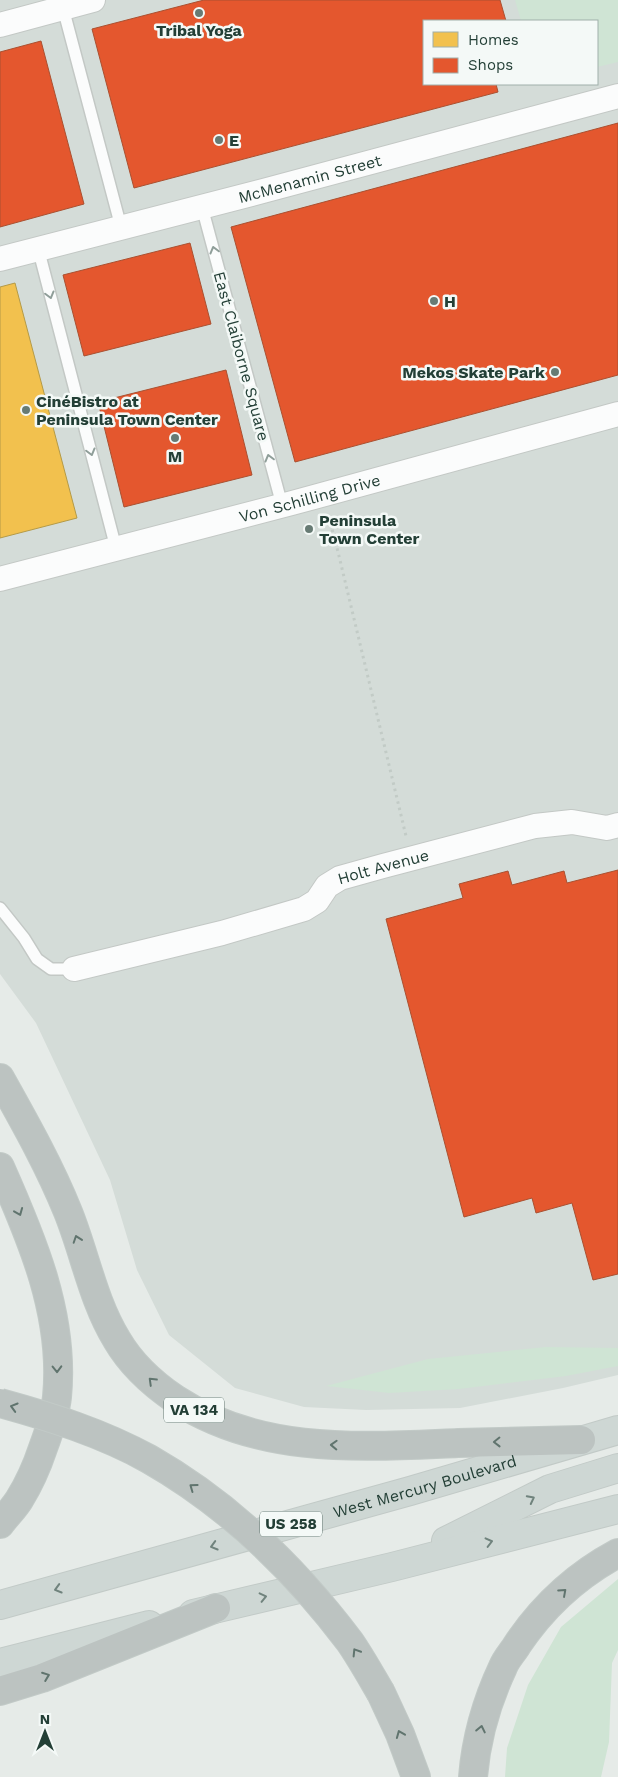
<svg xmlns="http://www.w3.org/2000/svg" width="618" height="1777" viewBox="0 0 618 1777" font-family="'Work Sans',sans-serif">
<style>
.built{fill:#d4dcd8;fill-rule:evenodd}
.green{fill:#cfe4d4}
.homes{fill:#f2c14e;stroke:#b49a47}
.shops{fill:#e4572e;stroke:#aa5030}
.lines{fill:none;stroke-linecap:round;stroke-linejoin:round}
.service-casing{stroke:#c3c8c5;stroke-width:14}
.minor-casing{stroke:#c3c8c5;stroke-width:26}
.primary-casing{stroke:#c2cac7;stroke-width:30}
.motorway-casing{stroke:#c2cac7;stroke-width:30}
.path{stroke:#c2cbc6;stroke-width:3;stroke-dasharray:2.5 4;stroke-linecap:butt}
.service{stroke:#fbfcfc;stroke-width:11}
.minor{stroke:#fbfcfc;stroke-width:24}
.primary{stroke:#ced7d4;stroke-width:28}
.motorway{stroke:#bcc3c1;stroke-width:28}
.motorway-bridge-casing{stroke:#c2cac7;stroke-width:30;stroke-linecap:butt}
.motorway-bridge{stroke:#bcc3c1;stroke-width:28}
.oneway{stroke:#8f9e99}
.oneway2{stroke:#60746e}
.oneway3{stroke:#70837d}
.poi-dot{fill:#677b74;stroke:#f4f9f7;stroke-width:2}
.labels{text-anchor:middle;stroke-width:5;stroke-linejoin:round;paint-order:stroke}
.shield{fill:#f4f9f7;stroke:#627770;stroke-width:1}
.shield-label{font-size:15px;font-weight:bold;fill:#233f36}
.poi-label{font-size:16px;font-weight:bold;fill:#233f36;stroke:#f4f9f7;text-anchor:start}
.street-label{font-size:16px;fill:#233f36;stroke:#f4f9f7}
</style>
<rect width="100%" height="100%" fill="#e6ebe8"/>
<path class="built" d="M 0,0 L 618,0 L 618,1375 L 563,1388 L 460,1408 L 366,1410 L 304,1407 L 235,1388 L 169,1335 L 137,1270 L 110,1180 L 36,1023 L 0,974 ZM 424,21 L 597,21 L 597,84 L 424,84 Z"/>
<path class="green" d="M 515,0 L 618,0 L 618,62 L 597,67 L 597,21 L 521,21 Z
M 546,1347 L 618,1348 L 618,1366 L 566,1376 L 459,1389 L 389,1393 L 326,1386 L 428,1359 Z
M 618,1579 L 618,1650 L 612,1663 L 609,1742 L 601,1777 L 505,1777 L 507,1748 L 528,1685 L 561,1627 Z"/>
<path class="homes" d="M 15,283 L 77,518 L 0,538 L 0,287 Z"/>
<path class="shops" d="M 204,0 L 500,0 L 506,21 L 424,21 L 424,84 L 496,84 L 498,92 L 134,188 L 92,29 Z
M 41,41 L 84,204 L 0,227 L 0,52 Z
M 618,123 L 618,375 L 295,462 L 231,227 Z
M 190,243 L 211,324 L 84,356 L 63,275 Z
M 226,370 L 252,475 L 124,507 L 98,402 Z
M 618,870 L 618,1274 L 593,1280 L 572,1203 L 536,1213 L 532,1198 L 464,1217 L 386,919 L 463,898 L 459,884 L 508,871 L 512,885 L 564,871 L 567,883 Z"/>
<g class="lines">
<g class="service-casing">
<path id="service" d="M 63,8 L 121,227
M 202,207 L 282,505
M 38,248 L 116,548
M 0,908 L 24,938 L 37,959 L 51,969 L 74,969"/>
</g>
<g class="minor-casing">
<g id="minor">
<path d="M 0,25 L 93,0"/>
<path id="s1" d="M 0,259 L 263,191 L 618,96"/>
<path id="s2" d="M 0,579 L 292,503 L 618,414"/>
<path id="s3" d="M 74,969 L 222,933 L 304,909 L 317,901 L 327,886 L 340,878 L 383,866 L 535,826 L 572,822 L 607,828 L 618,825"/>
</g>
</g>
<g class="primary-casing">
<g id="primary">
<path d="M 446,1541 L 550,1489 L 618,1468"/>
<path id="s4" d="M 0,1605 L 410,1491 L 618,1430"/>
<path d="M 193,1614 L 392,1567 L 618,1509"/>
<path d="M 0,1663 L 149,1625"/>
</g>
</g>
<g class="motorway-casing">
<path id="motorway" d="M 0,1078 C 24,1121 49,1165 68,1212 C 85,1254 93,1301 117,1340 C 131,1364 153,1384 175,1399 C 260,1455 361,1447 458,1443 C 499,1442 540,1441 581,1440
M 0,1167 C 32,1239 65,1316 57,1397 C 55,1415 49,1432 43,1448 C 37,1466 29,1484 19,1500 C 14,1508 6,1516 0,1524
M 0,1691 L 42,1678 L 216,1608
M 381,1693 L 400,1734 L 416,1777
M 473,1777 C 476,1740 487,1701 503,1667 C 506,1659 513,1652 517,1645 C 543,1606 577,1575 618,1553"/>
</g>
<path class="path" d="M 329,517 L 339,556 L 406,836"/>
<use href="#service" class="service"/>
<use href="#minor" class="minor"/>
<use href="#primary" class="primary"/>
<use href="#motorway" class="motorway"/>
<g class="motorway-bridge-casing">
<path id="motorway-bridge" d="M 0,1403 C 51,1417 102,1433 149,1459 C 228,1504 295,1569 350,1642 C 361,1658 371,1676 381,1693"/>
</g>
<use href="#motorway-bridge" class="motorway-bridge"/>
</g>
<defs><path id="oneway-chevron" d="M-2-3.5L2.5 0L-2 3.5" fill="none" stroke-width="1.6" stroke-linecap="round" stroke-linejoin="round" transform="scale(1.25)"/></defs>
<g class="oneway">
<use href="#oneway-chevron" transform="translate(214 250) rotate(-105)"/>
<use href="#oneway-chevron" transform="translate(50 295) rotate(75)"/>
<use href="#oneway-chevron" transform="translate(91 452) rotate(75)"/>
<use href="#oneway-chevron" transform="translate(269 458) rotate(-105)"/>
</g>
<g class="oneway2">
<use href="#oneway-chevron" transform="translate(19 1212) rotate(68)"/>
<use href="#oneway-chevron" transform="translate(77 1239) rotate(-109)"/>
<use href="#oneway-chevron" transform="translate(57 1369) rotate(89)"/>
<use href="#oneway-chevron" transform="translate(152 1381) rotate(-136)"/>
<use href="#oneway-chevron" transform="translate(14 1407) rotate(-164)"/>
<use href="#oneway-chevron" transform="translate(497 1442) rotate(179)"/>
<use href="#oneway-chevron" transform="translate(334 1445) rotate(-178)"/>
<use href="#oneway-chevron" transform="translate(193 1487) rotate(-144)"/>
<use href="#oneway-chevron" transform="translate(563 1592) rotate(-42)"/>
<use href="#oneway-chevron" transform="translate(356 1652) rotate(-122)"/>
<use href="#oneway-chevron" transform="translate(46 1676) rotate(-21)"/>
<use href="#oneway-chevron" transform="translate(481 1729) rotate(-78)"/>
<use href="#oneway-chevron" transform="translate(400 1734) rotate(-112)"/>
</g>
<g class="oneway3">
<use href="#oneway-chevron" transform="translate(531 1499) rotate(-27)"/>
<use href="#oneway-chevron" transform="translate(489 1542) rotate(-14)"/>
<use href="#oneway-chevron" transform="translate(214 1546) rotate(164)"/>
<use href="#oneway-chevron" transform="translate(58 1589) rotate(164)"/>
<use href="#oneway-chevron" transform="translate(263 1597) rotate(-13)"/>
</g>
<g class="poi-dot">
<circle cx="199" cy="13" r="5"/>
<circle cx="219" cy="140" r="5"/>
<circle cx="434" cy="301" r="5"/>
<circle cx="555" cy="372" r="5"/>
<circle cx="26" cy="410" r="5"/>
<circle cx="175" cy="438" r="5"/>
<circle cx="309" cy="529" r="5"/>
</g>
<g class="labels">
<g class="shield">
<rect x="164" y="1397.5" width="60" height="25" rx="4"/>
<rect x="260" y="1511.5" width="62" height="25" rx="4"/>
</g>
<g class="shield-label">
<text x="194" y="1415">VA 134</text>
<text x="291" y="1529">US 258</text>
</g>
<g class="poi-label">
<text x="199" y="36" text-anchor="middle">Tribal Yoga</text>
<text x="229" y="146">E</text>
<text x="444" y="307">H</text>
<text x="545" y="378" text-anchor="end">Mekos Skate Park</text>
<text x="36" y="407">CinéBistro at<tspan x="36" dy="18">Peninsula Town Center</tspan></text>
<text x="175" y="462" text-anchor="middle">M</text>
<text x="319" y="526">Peninsula<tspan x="319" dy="18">Town Center</tspan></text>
</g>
<g class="street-label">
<text dy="6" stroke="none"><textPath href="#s1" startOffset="320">McMenamin Street</textPath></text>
<text transform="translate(242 356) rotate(75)" y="6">East Claiborne Square</text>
<text dy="6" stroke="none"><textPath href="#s2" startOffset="320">Von Schilling Drive</textPath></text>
<text dy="6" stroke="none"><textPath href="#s3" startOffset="331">Holt Avenue</textPath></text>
<text dy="6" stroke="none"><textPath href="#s4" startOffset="441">West Mercury Boulevard</textPath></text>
</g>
</g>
<rect x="423" y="20" width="175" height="65" fill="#f4f9f7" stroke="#a0afaa"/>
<rect x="433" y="32" width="25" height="15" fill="#f2c14e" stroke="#a0afaa"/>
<text x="468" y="45" font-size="15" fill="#233f36">Homes</text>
<rect x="433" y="58" width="25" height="15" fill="#e4572e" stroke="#a0afaa"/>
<text x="468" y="70" font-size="15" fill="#233f36">Shops</text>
<g transform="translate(45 1732)" stroke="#f4f9f7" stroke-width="4" paint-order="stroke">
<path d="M0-4L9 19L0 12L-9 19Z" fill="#233f36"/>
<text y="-8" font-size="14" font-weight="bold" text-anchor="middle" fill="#233f36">N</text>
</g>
</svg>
